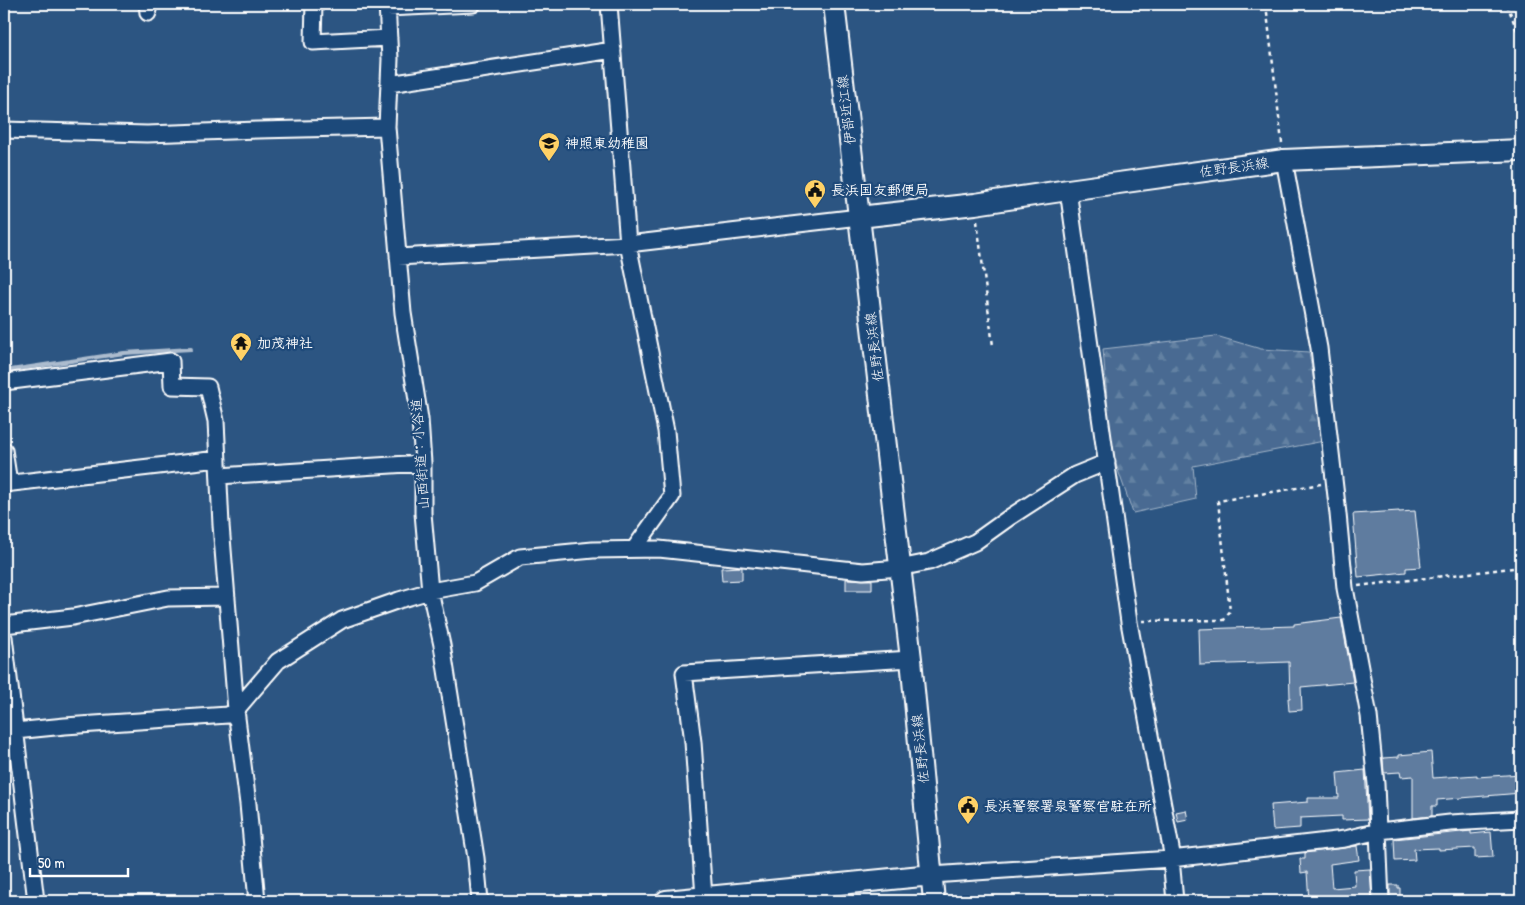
<svg xmlns="http://www.w3.org/2000/svg" width="1525" height="905" viewBox="0 0 1525 905" font-family="'Patrick Hand','Klee One',sans-serif">
<style>
.forest{fill:url(#forest-firs);stroke:#a4b5c8}
.lines{fill:none;stroke-linecap:round;stroke-linejoin:round}
.stream{stroke:#acbcce;stroke-width:4}
.building{fill:#5e7c9f;stroke:#fff}
.minor-casing{stroke:#fff;stroke-width:19}
.secondary-casing{stroke:#fff;stroke-width:24}
.path{stroke:#fff;stroke-width:2.5;stroke-dasharray:4 4;stroke-linecap:butt}
.minor{stroke:#1f4a7a;stroke-width:15}
.secondary{stroke:#1f4a7a;stroke-width:20}
.labels{text-anchor:middle;stroke-width:4.5;stroke-linejoin:round;paint-order:stroke}
.street-label{font-size:14px;fill:#fff;stroke:#1f4a7a}
.poi-label{font-size:14px;font-weight:bold;fill:#fff;stroke:#1f4a7a;text-anchor:start}
</style>
<defs>
<pattern id="forest-firs" width="22" height="20" patternUnits="userSpaceOnUse" patternTransform="scale(1.25)"><rect width="22" height="20" fill="#486b92"/><path d="M5 1l3.5 6h-7zM16 11l3.5 6h-7z" fill="#6381a2"/></pattern>
</defs>
<rect width="100%" height="100%" fill="#2c5582"/>
<filter id="ink" filterUnits="userSpaceOnUse"><feTurbulence type="fractalNoise" baseFrequency=".02" numOctaves="2"/><feDisplacementMap in="SourceGraphic" scale="10" xChannelSelector="R" yChannelSelector="G"/><feConvolveMatrix kernelMatrix="1 2 1 2 8 2 1 2 1" color-interpolation-filters="sRGB"/></filter>
<g filter="url(#ink)">
<path class="forest" d="M 1216,336 L 1261,349 L 1309,352 L 1324,441 L 1193,466 L 1196,499 L 1133,513 L 1111,450 L 1103,349 Z"/>
<g class="lines">
<path class="stream" d="M 4,371 L 124,353 L 191,349"/>
</g>
<path class="building" d="M 1399,511 L 1399,512 L 1415,511 L 1421,567 L 1406,568 L 1406,572 L 1358,577 L 1353,514 Z
M 742,567 L 742,580 L 722,581 L 721,568 Z
M 846,579 L 872,580 L 872,590 L 846,590 Z
M 1341,618 L 1353,682 L 1301,687 L 1302,710 L 1289,711 L 1288,698 L 1290,698 L 1289,662 L 1200,665 L 1199,629 L 1294,626 L 1294,624 Z
M 1431,752 L 1433,778 L 1477,775 L 1477,777 L 1521,774 L 1521,793 L 1437,800 L 1437,806 L 1432,806 L 1432,816 L 1413,818 L 1413,776 L 1401,777 L 1400,772 L 1384,773 L 1383,758 L 1399,757 L 1399,755 Z
M 1365,770 L 1368,819 L 1342,820 L 1342,816 L 1300,818 L 1300,828 L 1273,830 L 1271,805 L 1308,802 L 1308,798 L 1339,798 L 1337,773 Z
M 1186,810 L 1188,820 L 1178,822 L 1176,812 Z
M 1471,831 L 1471,834 L 1491,832 L 1493,857 L 1475,858 L 1475,848 L 1439,850 L 1439,848 L 1414,849 L 1415,860 L 1395,861 L 1394,839 Z
M 1357,846 L 1359,860 L 1330,864 L 1332,888 L 1355,886 L 1354,870 L 1370,869 L 1372,901 L 1309,901 L 1307,872 L 1301,873 L 1300,859 L 1305,859 L 1305,853 Z
M 1390,885 L 1398,885 L 1398,888 L 1400,888 L 1400,901 L 1390,901 Z"/>
<g class="lines">
<g class="minor-casing">
<path id="minor" d="M 147,4 L 148,13
M 314,4 L 313,42 L 389,38
M 387,4 L 390,59 L 387,127 L 403,313 L 420,419 L 423,463 L 423,513 L 430,591 L 442,645 L 449,689 L 476,858 L 480,901
M 609,4 L 628,244 L 666,431 L 672,496 L 634,549
M 387,8 L 473,4
M 389,84 L 613,50
M 4,130 L 147,134 L 258,130 L 387,127
M 1284,160 L 1319,348 L 1338,514 L 1345,588 L 1369,716 L 1376,784 L 1381,901
M 1068,190 L 1129,622 L 1173,859
M 398,257 L 628,244 L 859,217
M 4,382 L 171,361 L 172,386 L 208,387 L 216,421 L 221,525 L 236,710 L 248,804 L 257,901
M 4,450 L 9,483
M 219,476 L 423,463
M 4,484 L 218,459
M 4,625 L 73,617 L 168,598 L 227,597
M 4,637 L 36,901
M 15,731 L 65,726 L 228,715 L 236,710 L 278,661 L 342,620 L 399,600 L 430,591 L 475,583 L 520,557 L 593,550 L 659,549 L 863,571 L 899,568 L 929,562 L 975,542 L 1010,517 L 1075,475 L 1107,462
M 1171,859 L 1175,901
M 932,875 L 1171,859 L 1345,839 L 1379,831 L 1450,823 L 1521,819
M 704,897 L 693,742 L 684,673 L 911,659"/>
</g>
<g class="secondary-casing">
<path id="secondary" d="M 834,4 L 911,659 L 934,901
M 859,217 L 975,204 L 1068,190 L 1284,160 L 1521,150
M 666,901 L 932,875"/>
</g>
<path class="path" d="M 1266,4 L 1282,143
M 1507,4 L 1521,41
M 977,221 L 993,346
M 1358,586 L 1521,567
M 1142,621 L 1224,620 L 1230,611 L 1218,501 L 1321,484"/>
<use href="#minor" class="minor"/>
<use href="#secondary" class="secondary"/>
</g>
</g>
<defs>
<g id="school-pin" transform="scale(1.125)"><path d="M0 17L-7.5 6A9.5 9.5 0 1 1 7.5 6Z" fill="#ffd166" stroke="#1f4a7a"/><path d="M0-5L7-2L0 1L-7-2ZM-4 1L0 2.5L4 1V4Q0 6-4 4Z" fill="#111"/></g>
<g id="civic-pin" transform="scale(1.125)"><path d="M0 17L-7.5 6A9.5 9.5 0 1 1 7.5 6Z" fill="#ffd166" stroke="#1f4a7a"/><path d="M-.6-6.5H3V-4.5H.6V-3L4-1V1h2V6H-6V1h2V-1L-.6-3ZM-1.2 2.5V6h2.4V2.5Z" fill="#111"/></g>
<g id="temple-pin" transform="scale(1.125)"><path d="M0 17L-7.5 6A9.5 9.5 0 1 1 7.5 6Z" fill="#ffd166" stroke="#1f4a7a"/><path d="M0-6L5-2H3V0L6.5 2.5H4V6H1.5V3h-3V6H-4V2.5H-6.5L-3 0V-2H-5Z" fill="#111"/></g>
</defs>
<g fill-rule="evenodd">
<use href="#school-pin" x="549" y="143"/>
<use href="#civic-pin" x="815" y="190"/>
<use href="#temple-pin" x="241" y="343"/>
<use href="#civic-pin" x="968" y="806"/>
</g>
<g class="labels">
<g class="street-label">
<text transform="translate(846 110) rotate(-97)" y="5">伊部近江線</text>
<text transform="translate(1234 167) rotate(-8)" y="5">佐野長浜線</text>
<text transform="translate(874 347) rotate(-97)" y="5">佐野長浜線</text>
<text transform="translate(420 454) rotate(-94)" y="5">山西街道：小谷道</text>
<text transform="translate(920 749) rotate(-96)" y="5">佐野長浜線</text>
</g>
<g class="poi-label">
<text x="565" y="148">神照東幼稚園</text>
<text x="831" y="195">長浜国友郵便局</text>
<text x="257" y="348">加茂神社</text>
<text x="984" y="811">長浜警察署泉警察官駐在所</text>
</g>
</g>
<rect width="1525" height="905" fill="none" stroke="#1f4a7a" stroke-width="20"/>
<rect x="10" y="10" width="1505" height="885" fill="none" stroke="#fff" stroke-width="2" filter="url(#ink)"/>
<path d="M30 868v8h98v-8" fill="none" stroke="#ffffff" stroke-width="2.5"/>
<text x="38" y="868" font-size="15" fill="#ffffff" stroke="#1f4a7a" stroke-width="4" paint-order="stroke">50 m</text>
</svg>
